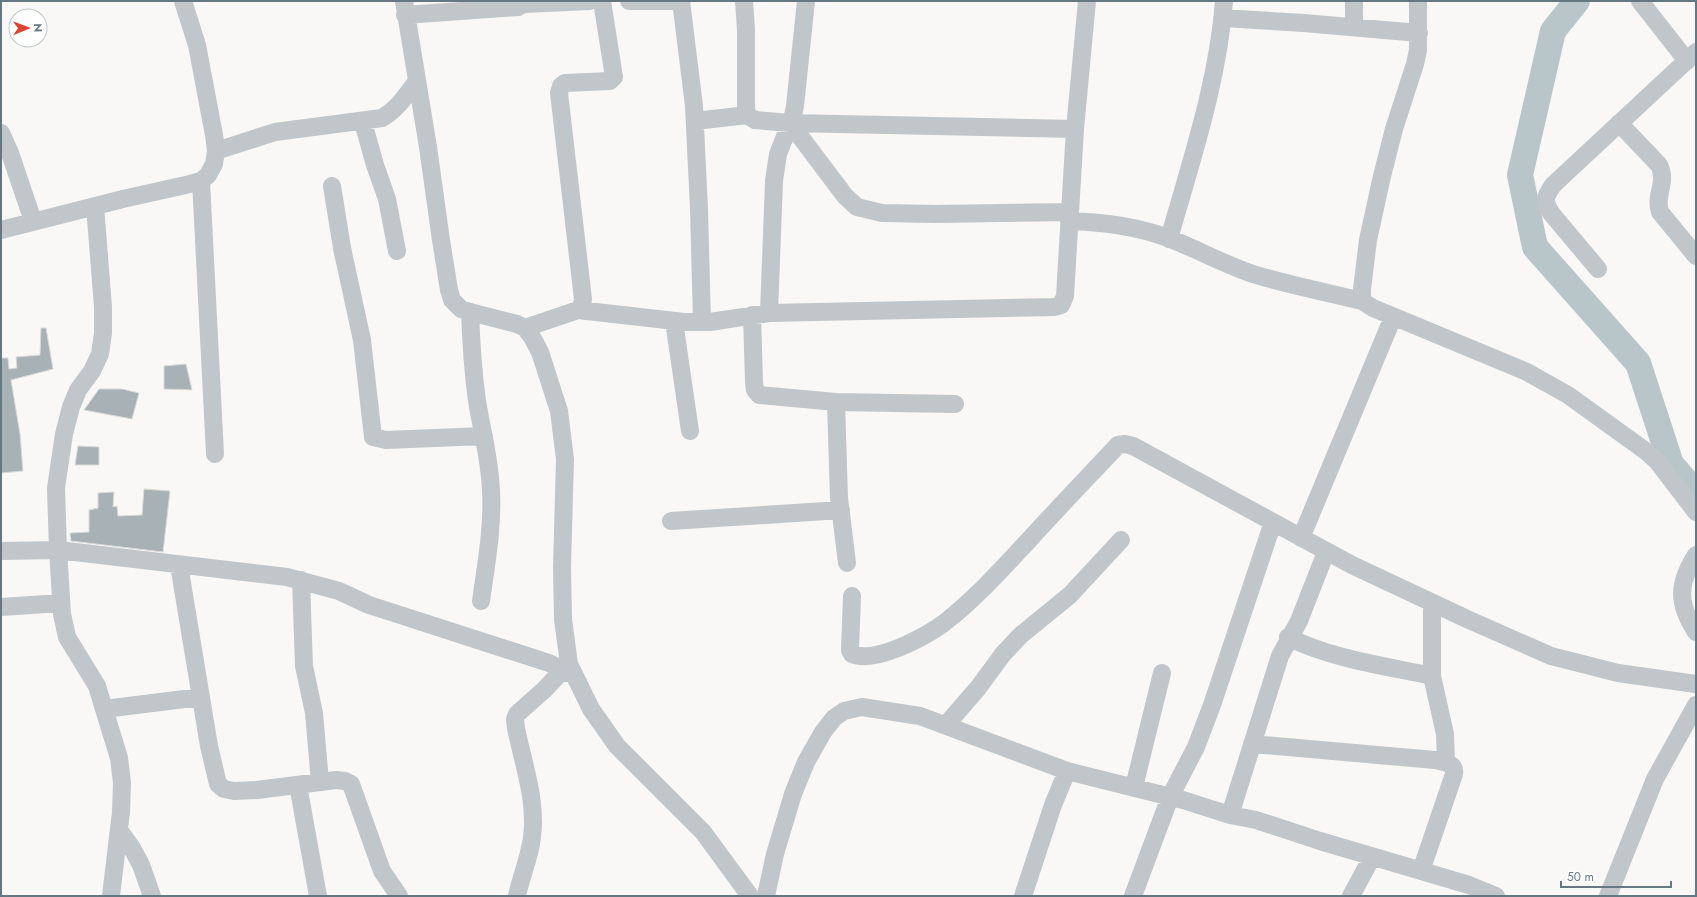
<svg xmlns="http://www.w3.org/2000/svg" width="1697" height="897" viewBox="0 0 1697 897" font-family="Jost,sans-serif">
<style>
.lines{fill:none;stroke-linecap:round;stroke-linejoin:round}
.river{stroke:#b8c6c9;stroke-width:26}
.building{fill:#a7b1b6;stroke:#dbdad9}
.minor{stroke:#c0c6c9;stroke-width:18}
</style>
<rect width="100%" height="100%" fill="#f9f8f6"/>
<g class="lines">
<path class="river" d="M 1577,1 L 1553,31 L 1520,175 L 1535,247 L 1638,363 L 1671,464 L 1696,493"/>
</g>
<path class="building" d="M 41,328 L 46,328 L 53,369 L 11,380 L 20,434 L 23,471 L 1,473 L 1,358 L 8,358 L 9,369 L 17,368 L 16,357 L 40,355 Z
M 186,364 L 192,390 L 164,389 L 164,366 Z
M 99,389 L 122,389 L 139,393 L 132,419 L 84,410 Z
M 78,446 L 99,447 L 99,465 L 75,465 Z
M 144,489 L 170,491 L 163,552 L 71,541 L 70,533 L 89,532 L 89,510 L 98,508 L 98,493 L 114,492 L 113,507 L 117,506 L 118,516 L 142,515 Z"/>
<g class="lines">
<path class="minor" d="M 404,1 L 428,147 L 441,240 L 449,290 L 452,300 L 461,309 L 470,312 L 517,324 L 525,328 L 532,337 L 540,352 L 559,411 L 565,459 L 562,567 L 563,619 L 569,664 L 591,709 L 617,746 L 703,832 L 750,896
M 629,1 L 677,1
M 681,1 L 694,106 L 699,209 L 702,322
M 744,1 L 746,30 L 746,105 L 747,115 L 755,120 L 790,123 L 1075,129
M 1418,1 L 1418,50 L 1415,64 L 1394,129 L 1382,176 L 1368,240 L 1362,289 L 1362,301 L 1373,308 L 1527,372 L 1568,395 L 1647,452 L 1657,461 L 1696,512
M 1640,1 L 1687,61
M 524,4 L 590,1
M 405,15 L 518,7 L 524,4 L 525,1
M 1223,18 L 1304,23 L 1419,33
M 1354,27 L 1354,1
M 695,121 L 747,115
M 363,122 L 375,165 L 387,199 L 397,251
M 790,123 L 845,196 L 857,207 L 882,213 L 935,214 L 1070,212
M 1619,123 L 1659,165 C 1668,183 1654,194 1660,212 L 1696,256
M 1,133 L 10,153 L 33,221
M 216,151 L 275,132 L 382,118 C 397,110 406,95 417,81
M 201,181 L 215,454
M 332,186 L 342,248 L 362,340 L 373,437 L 386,440 L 484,436
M 95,206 L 103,307 L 103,333 L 100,354 L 92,371 L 78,390 L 71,407 L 64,434 L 56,488 L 58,550 L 62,614 L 67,637 L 97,686 L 119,758 L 122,783 L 121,812 L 111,896
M 1069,221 C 1104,222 1136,226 1168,238 C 1197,249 1223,264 1253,274 C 1289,285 1326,292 1362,301
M 1,230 L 123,199 L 190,184 L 201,181 L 208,175 L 214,164 L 216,151 L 214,135 L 197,45 L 183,1
M 1169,239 C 1191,161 1218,82 1224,1
M 1598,269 L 1551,213 C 1543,200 1545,197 1553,185 L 1696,52
M 578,310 L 684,322 L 710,322 L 769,313 L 1055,307 L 1061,305 L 1065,296 L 1075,129 L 1087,1
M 470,312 C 471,342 473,371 477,401 C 482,431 490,460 491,491 C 493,528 486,565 481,601
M 769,313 L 774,181 L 778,154 L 793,116 L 795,106 L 806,1
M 752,315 L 754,382 L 755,390 L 759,395 L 836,402 L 955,404
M 674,321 L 690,431
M 525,328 L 578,310 L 582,305 L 583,299 L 559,93 L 561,86 L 565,83 L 610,81 L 614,77 L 602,1
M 836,402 L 839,498 L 847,563
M 671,521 L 841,510
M 1301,538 L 1393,317
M 1,551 L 58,550 L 287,577 L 339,591 L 369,605 L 394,613 L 549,663 L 575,676
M 1696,555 C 1678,583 1677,603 1696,632
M 179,565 L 209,746 L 218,784 L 224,789 L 234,791 L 257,790 L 336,780 L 345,781 L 351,784 L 382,871 L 399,896
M 301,580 L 304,666 L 314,713 L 320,782
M 852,596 L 850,650 L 852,654 C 875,664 925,637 944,623 C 975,599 1002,569 1029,540 C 1058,508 1088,477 1118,445 L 1125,444 L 1133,446 L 1352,565 L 1467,619 L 1551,656 L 1618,673 L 1696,684
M 1432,603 L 1432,676 L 1445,734 L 1446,762
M 1,607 L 61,603
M 1288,637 C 1331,659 1386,666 1432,676
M 104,709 L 201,697
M 946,725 L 978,688 L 1003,654 L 1021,635 L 1070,595 L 1121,540
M 1252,744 L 1435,760 C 1444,762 1456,763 1454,774 L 1421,871
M 298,785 L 318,896
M 1134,787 L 1162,673
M 1230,815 L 1280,656 L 1299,621 L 1326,552
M 119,830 L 132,848 L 141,865 L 152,896
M 517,896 C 521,876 530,857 532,837 C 537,801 523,763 516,728 L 515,719 L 517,714 L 544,690 L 563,670
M 766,896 L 775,854 L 793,794 L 806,762 L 823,732 L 834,718 L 844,711 L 862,707 L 920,716 L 1067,771 L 1183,800 L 1230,815 L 1256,820 L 1320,841 L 1469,885 L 1496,896
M 1023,896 L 1053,805 L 1067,771
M 1133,896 L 1170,797 L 1196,747 L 1212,705 L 1273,522
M 1351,896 L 1372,857
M 1608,896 L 1655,779 L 1696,705"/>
</g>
<rect width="1697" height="897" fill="none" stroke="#657881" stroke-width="4"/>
<g transform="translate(28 28) rotate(89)"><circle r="19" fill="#ffffff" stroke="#c1c9cd"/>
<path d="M0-3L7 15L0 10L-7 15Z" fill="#df4330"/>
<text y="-6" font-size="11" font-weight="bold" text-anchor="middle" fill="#657881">N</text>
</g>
<path d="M1561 881v6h110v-6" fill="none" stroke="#657881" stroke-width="2"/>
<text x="1567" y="881" font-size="12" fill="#657881" stroke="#ffffff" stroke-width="3" paint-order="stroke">50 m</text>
</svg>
